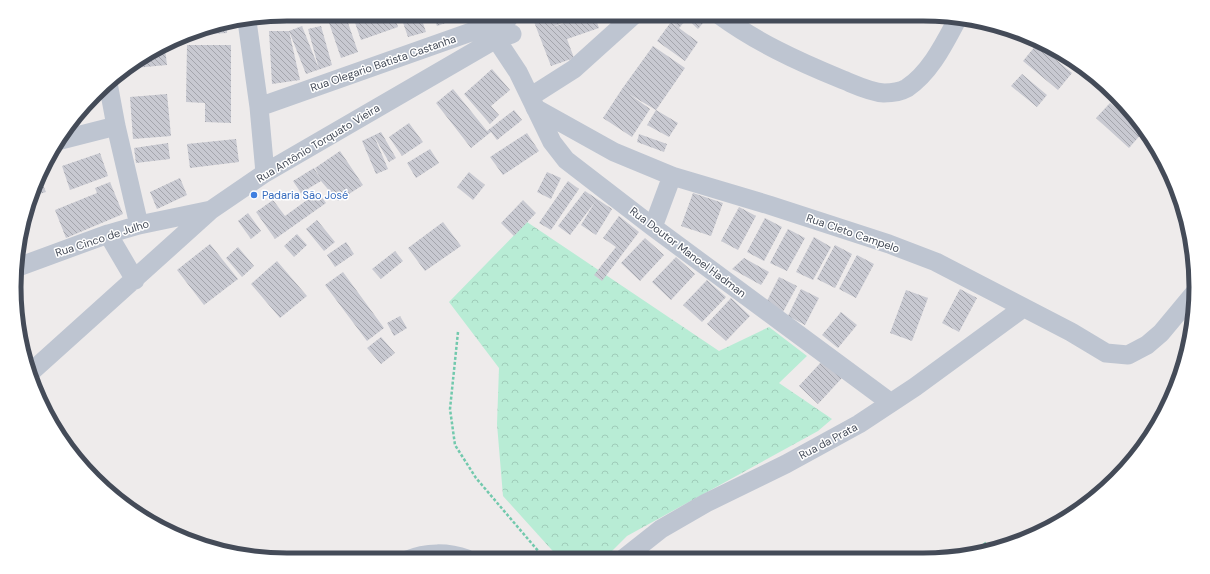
<svg xmlns="http://www.w3.org/2000/svg" width="1210" height="574" viewBox="0 0 1210 574" font-family="'DM Sans',sans-serif">
<style>
.forest{fill:url(#forest-crowns)}
.building{fill:url(#building-back-hatch)}
.lines{fill:none;stroke-linecap:round;stroke-linejoin:round}
.path{stroke:#72c9ad;stroke-width:2.5;stroke-dasharray:3 2;stroke-linecap:butt}
.street{stroke:#bec5d1;stroke-width:19}
.shop-dot{fill:#3f7fe0;stroke:#fff;stroke-width:1.5}
.labels{text-anchor:middle;stroke-width:3;stroke-linejoin:round;paint-order:stroke}
.street-label{font-size:11px;fill:#444b58;stroke:#fff}
.shop-label{font-size:11px;fill:#366cbe;stroke:#fff;text-anchor:start}
.rim{fill:none;stroke:#444b58;stroke-width:5}
</style>
<defs>
<pattern id="forest-crowns" width="20" height="18" patternUnits="userSpaceOnUse"><rect width="20" height="18" fill="#b8ecd5"/><path d="M2 6a3 3 0 1 1 6 0M12 15a3 3 0 1 1 6 0" fill="none" stroke="#9fccb9"/></pattern>
<pattern id="building-back-hatch" width="6" height="6" patternUnits="userSpaceOnUse"><rect width="6" height="6" fill="#c8c9d1"/><path d="M-1 5l2 2M0 0l6 6M5-1l2 2" fill="none" stroke="#a4a5ac"/></pattern>
</defs>
<rect width="100%" height="100%" fill="#eeebeb"/>
<path class="forest" d="M 527,222 L 719,351 L 769,327 L 807,356 L 779,383 L 832,419 L 818,431 L 627,536 L 604,559 L 560,559 L 503,496 L 497,424 L 499,368 L 449,302 Z"/>
<path class="building" d="M 326,14 L 345,14 L 358,52 L 341,58 Z
M 352,14 L 394,14 L 398,27 L 361,40 Z
M 400,14 L 420,14 L 426,32 L 408,37 Z
M 432,14 L 455,14 L 457,19 L 437,26 Z
M 455,14 L 476,14 L 477,16 L 457,22 Z
M 531,14 L 584,14 L 550,28 L 590,14 L 594,14 L 599,28 L 567,39 L 574,58 L 551,66 Z
M 606,14 L 615,14 L 608,18 Z
M 663,14 L 695,14 L 704,22 L 698,29 L 687,19 L 679,28 L 698,42 L 685,61 L 657,41 L 671,22 L 679,28 Z
M 221,25 L 227,25 L 227,33 L 209,34 L 209,27 Z
M 302,26 L 319,69 L 308,29 L 321,26 L 332,65 L 306,74 L 289,31 L 300,80 L 272,84 L 269,31 L 289,31 Z
M 1037,44 L 1072,73 L 1058,90 L 1023,61 Z
M 187,45 L 231,45 L 231,123 L 205,122 L 205,103 L 186,102 Z
M 653,46 L 685,68 L 656,110 L 629,94 L 650,109 L 632,137 L 603,118 L 622,89 Z
M 160,49 L 165,49 L 167,65 L 123,69 Z
M 492,69 L 510,90 L 491,106 L 499,115 L 490,124 L 464,94 Z
M 1022,74 L 1047,95 L 1037,107 L 1011,86 Z
M 453,89 L 487,131 L 514,110 L 522,120 L 497,140 L 491,132 L 471,148 L 436,103 Z
M 167,94 L 171,136 L 133,139 L 130,97 Z
M 1110,103 L 1143,132 L 1129,148 L 1096,118 Z
M 656,110 L 678,123 L 669,137 L 647,125 Z
M 409,123 L 423,142 L 402,156 L 389,137 Z
M 381,132 L 396,158 L 389,162 L 374,136 L 388,169 L 376,174 L 362,141 Z
M 527,133 L 539,151 L 503,175 L 490,157 Z
M 639,134 L 667,144 L 664,152 L 637,142 Z
M 236,139 L 239,162 L 190,168 L 187,144 Z
M 168,143 L 170,159 L 136,163 L 134,148 Z
M 430,149 L 439,163 L 416,178 L 407,163 Z
M 340,151 L 363,185 L 338,201 L 321,181 L 301,193 L 293,181 L 314,168 L 321,180 L 315,168 Z
M 100,153 L 108,176 L 70,190 L 62,166 Z
M 469,172 L 485,185 L 473,200 L 457,187 Z
M 547,172 L 561,178 L 551,199 L 537,192 Z
M 40,178 L 46,192 L 33,196 Z
M 180,178 L 187,195 L 157,209 L 150,192 Z
M 568,181 L 579,189 L 551,230 L 539,223 Z
M 110,182 L 123,214 L 66,238 L 55,210 L 97,193 L 95,188 Z
M 585,191 L 612,209 L 596,235 L 581,225 L 595,202 L 570,235 L 558,226 Z
M 318,192 L 326,203 L 275,239 L 256,212 L 273,200 L 285,216 Z
M 693,193 L 723,203 L 711,236 L 681,226 Z
M 33,197 L 36,203 L 30,205 Z
M 523,200 L 536,213 L 514,236 L 501,223 Z
M 739,207 L 756,216 L 738,250 L 721,241 Z
M 248,213 L 261,231 L 251,239 L 238,221 Z
M 619,216 L 639,232 L 602,281 L 594,275 L 616,247 L 603,238 Z
M 765,218 L 782,227 L 764,261 L 747,252 Z
M 317,220 L 335,242 L 324,251 L 306,229 Z
M 443,222 L 461,246 L 425,271 L 408,248 Z
M 788,229 L 805,238 L 787,271 L 770,263 Z
M 297,234 L 307,245 L 294,257 L 284,246 Z
M 814,237 L 831,247 L 813,280 L 796,272 Z
M 645,238 L 664,255 L 640,281 L 621,263 Z
M 346,242 L 354,254 L 335,267 L 327,255 Z
M 210,244 L 238,279 L 204,305 L 177,270 Z
M 835,245 L 852,254 L 835,288 L 817,279 Z
M 238,247 L 254,266 L 242,277 L 226,258 Z
M 395,251 L 403,261 L 381,279 L 372,269 Z
M 857,255 L 874,264 L 856,298 L 839,289 Z
M 676,257 L 695,274 L 671,300 L 652,282 Z
M 744,258 L 769,272 L 761,285 L 732,269 Z
M 277,261 L 307,296 L 280,318 L 251,284 Z
M 343,272 L 384,328 L 367,341 L 325,285 Z
M 779,277 L 797,286 L 783,312 L 766,303 Z
M 707,280 L 726,297 L 702,322 L 683,305 Z
M 801,289 L 819,298 L 805,325 L 788,316 Z
M 960,289 L 977,298 L 959,332 L 942,323 Z
M 906,290 L 928,298 L 912,341 L 890,333 Z
M 731,298 L 750,316 L 726,341 L 707,324 Z
M 841,312 L 857,325 L 838,348 L 822,335 Z
M 400,316 L 407,328 L 394,336 L 387,323 Z
M 381,337 L 395,353 L 381,364 L 367,348 Z
M 823,360 L 842,378 L 818,404 L 799,386 Z"/>
<g class="lines">
<path class="path" d="M 458,332 L 450,409 L 455,445 L 476,478 L 545,559
M 972,554 L 987,542"/>
<path class="street" d="M 487,14 L 496,39 L 518,72 L 552,142 L 566,160 L 653,227 L 891,403
M 718,14 C 756,42 797,61 841,79 C 854,84 869,92 884,93 C 892,93 900,92 907,88 C 931,72 945,42 958,18
M 247,21 L 259,107 L 265,173
M 108,83 L 116,126 L 139,225
M 530,97 L 574,69 L 635,14
M 259,107 L 508,19
M 535,108 L 614,152 L 672,176 L 769,205 L 889,244 L 936,262 L 1071,332 L 1106,353 L 1128,355 L 1147,345 L 1161,333 L 1196,291
M 57,141 L 116,126
M 653,227 L 672,176
M 108,234 L 135,280
M 18,267 L 108,234 L 139,225 L 211,210
M 31,372 L 211,210 L 265,173 L 496,39 L 512,34
M 623,559 L 661,529 L 706,503 L 786,464 L 859,424 L 915,387 L 1023,308
M 407,560 C 426,552 448,552 467,559"/>
</g>
<circle class="shop-dot" cx="254" cy="195" r="4"/>
<g class="labels">
<g class="street-label">
<text transform="translate(383 63) rotate(-19)" y="4">Rua Olegario Batista Castanha</text>
<text transform="translate(318 143) rotate(-31)" y="4">Rua Antônio Torquato Vieira</text>
<text transform="translate(853 233) rotate(19)" y="4">Rua Cleto Campelo</text>
<text transform="translate(102 238) rotate(-18)" y="4">Rua Cinco de Julho</text>
<text transform="translate(688 252) rotate(37)" y="4">Rua Doutor Manoel Hadman</text>
<text transform="translate(828 441) rotate(-28)" y="4">Rua da Prata</text>
</g>
<g class="shop-label">
<text x="262" y="199">Padaria São José</text>
</g>
</g>
<path d="M0 0H1210V574H0ZM287 21H923A266 266 0 0 1 1189 287V287A266 266 0 0 1 923 553H287A266 266 0 0 1 21 287V287A266 266 0 0 1 287 21Z" fill="#fff" fill-rule="evenodd"/>
<path class="rim" d="M287 21H923A266 266 0 0 1 1189 287V287A266 266 0 0 1 923 553H287A266 266 0 0 1 21 287V287A266 266 0 0 1 287 21Z"/>
</svg>
